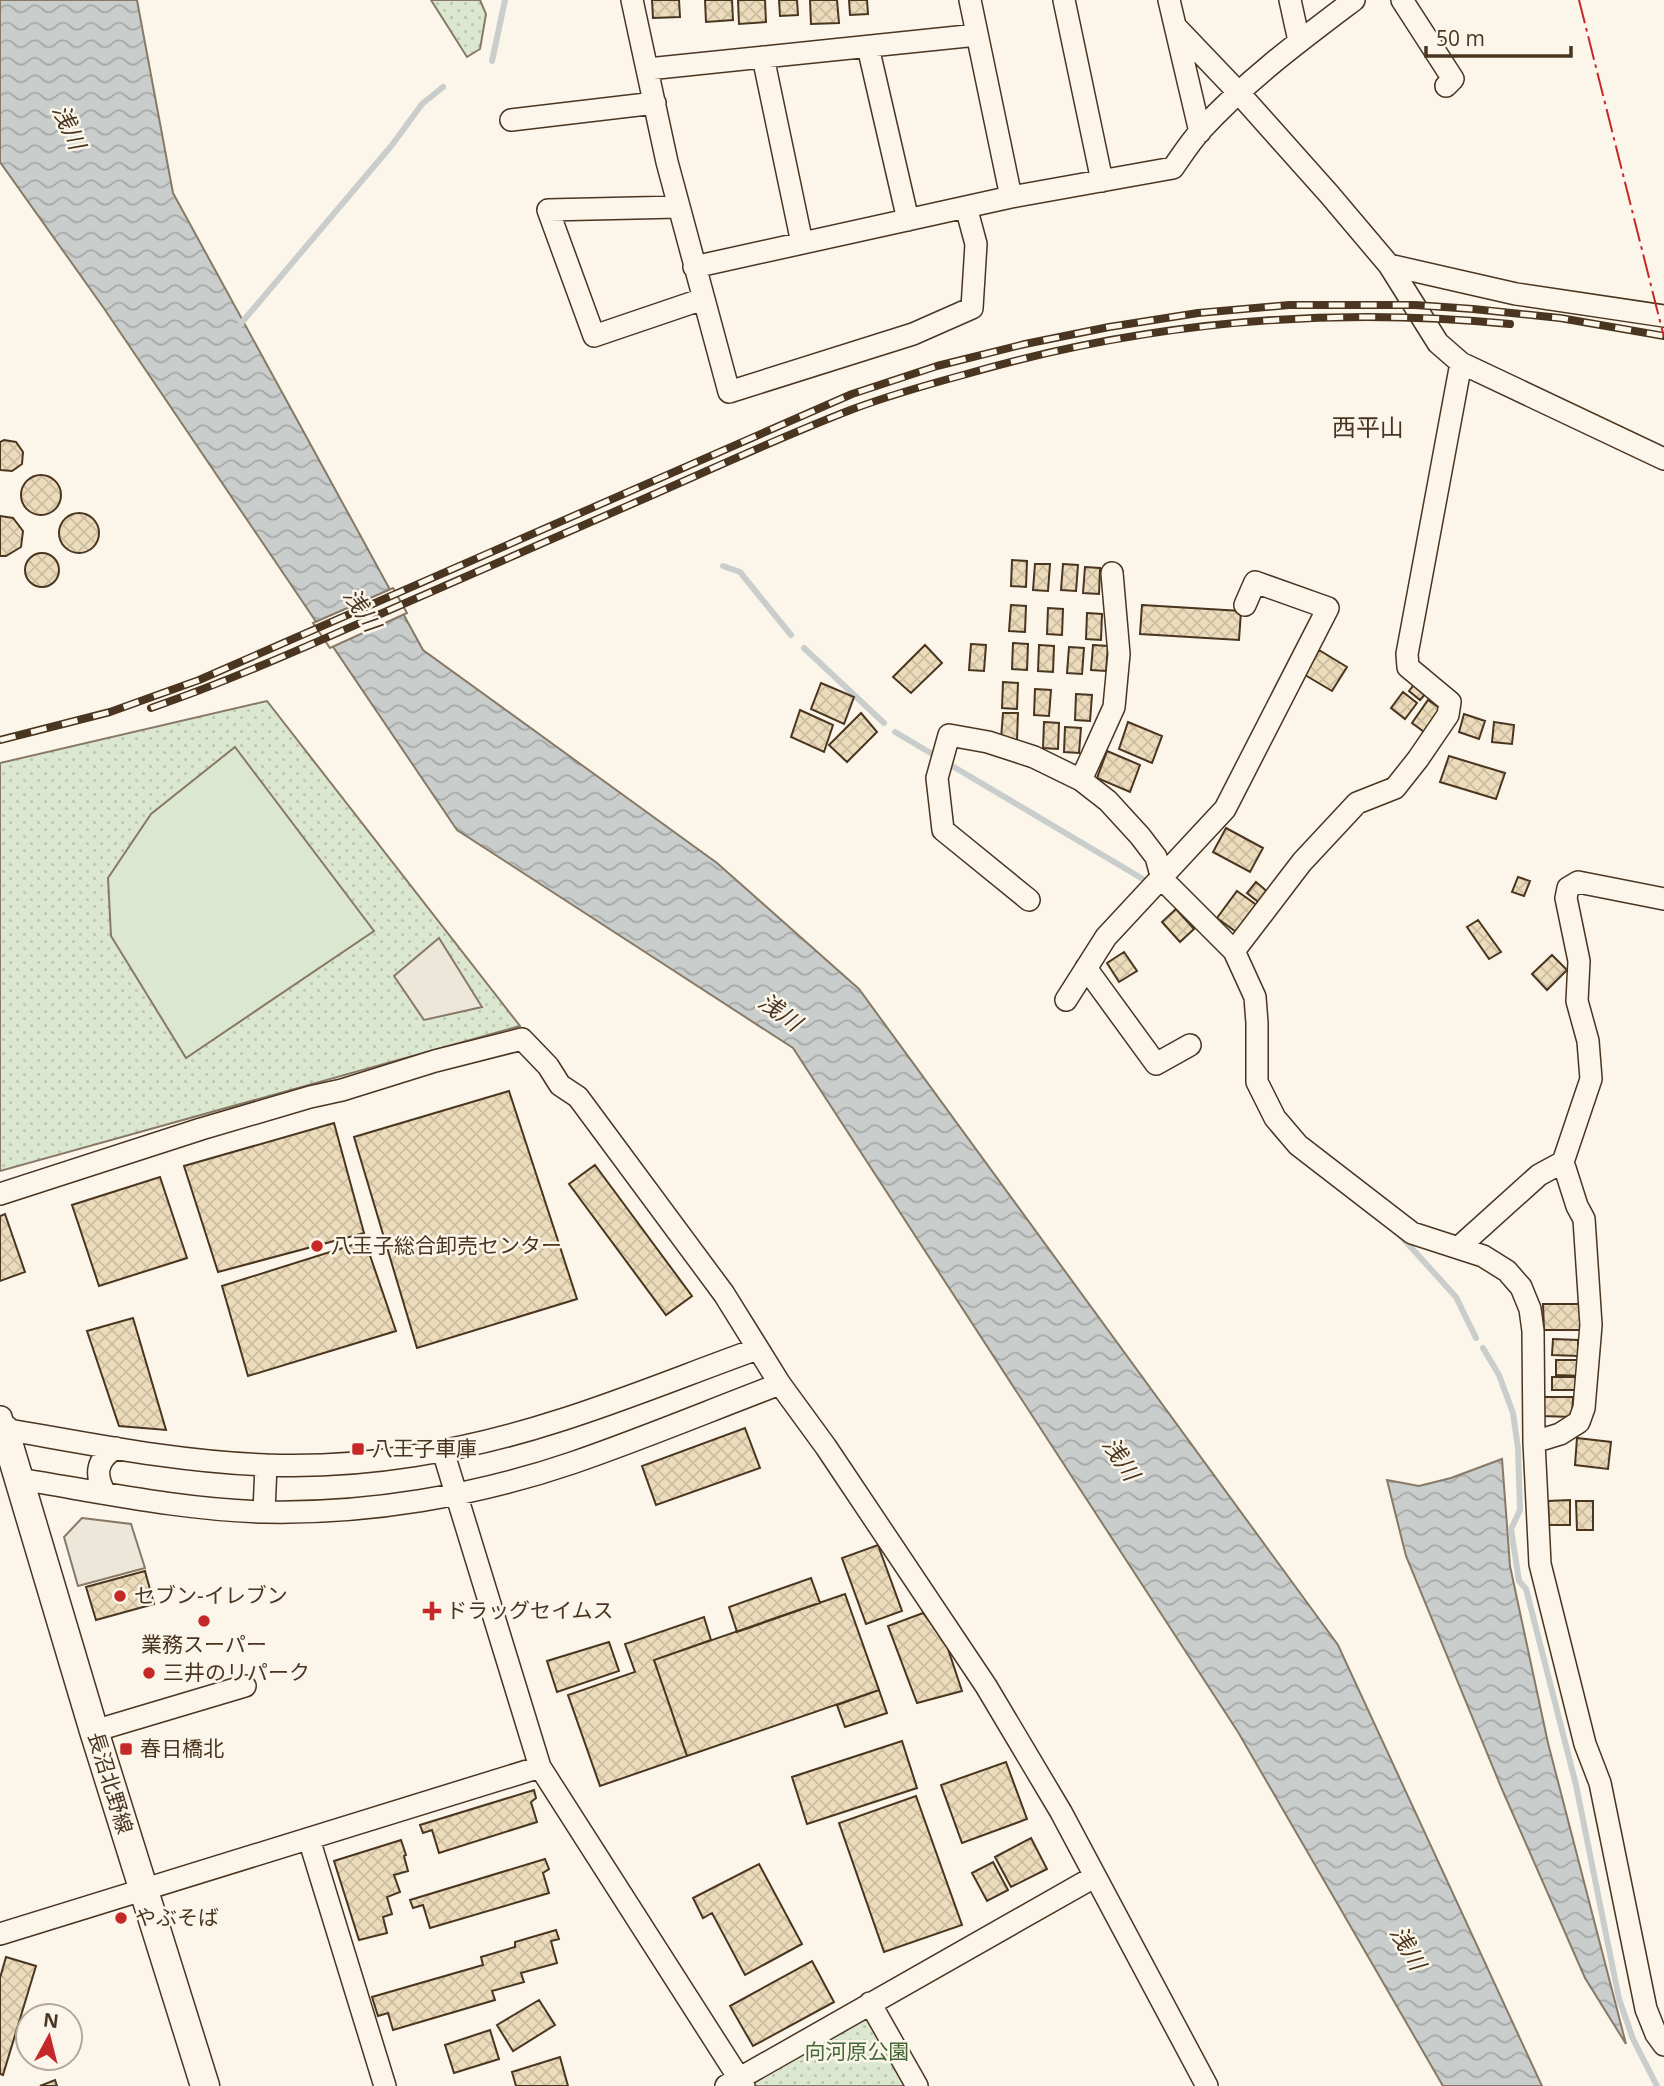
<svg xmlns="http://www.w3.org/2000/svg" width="1664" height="2086" viewBox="0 0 1664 2086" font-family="'Open Sans','Noto Sans JP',sans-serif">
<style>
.park{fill:url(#park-dots);stroke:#887966;stroke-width:2}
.garden{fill:#dce7d0;stroke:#887966;stroke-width:2}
.parking{fill:#ede7d9;stroke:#887966;stroke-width:2}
.water{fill:url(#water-waves);stroke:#887966;stroke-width:2}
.pier{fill:#fbf6e9;stroke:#887966;stroke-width:2}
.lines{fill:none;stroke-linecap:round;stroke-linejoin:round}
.stream{stroke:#c9cecd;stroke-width:6}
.building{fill:url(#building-cross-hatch);stroke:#4a3520;stroke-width:2}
.minor-casing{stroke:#4a3520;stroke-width:24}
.major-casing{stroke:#4a3520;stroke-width:31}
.minor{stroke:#fbf6e9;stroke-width:21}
.major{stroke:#fbf6e9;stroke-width:28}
.rail-casing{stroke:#4a3520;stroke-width:8}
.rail{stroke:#fbf6e9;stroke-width:5;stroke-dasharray:16;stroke-linecap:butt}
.power{stroke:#c62828;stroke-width:2;stroke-dasharray:24 5 3.5 5;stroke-linecap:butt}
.poi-dot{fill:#c62828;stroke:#fbf6e9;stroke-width:2.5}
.labels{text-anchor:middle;stroke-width:5;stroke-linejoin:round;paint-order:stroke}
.poi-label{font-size:21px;fill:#4a3520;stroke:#fbf6e9;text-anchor:start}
.street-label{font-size:21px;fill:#4a3520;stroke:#fbf6e9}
.park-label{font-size:21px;fill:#436837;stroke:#fbf6e9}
.water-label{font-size:23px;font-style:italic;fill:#4a3520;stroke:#fbf6e9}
.quarter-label{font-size:24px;fill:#4a3520;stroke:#fbf6e9}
</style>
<defs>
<pattern id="park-dots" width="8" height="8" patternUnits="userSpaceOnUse" patternTransform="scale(1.75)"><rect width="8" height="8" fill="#dce7d0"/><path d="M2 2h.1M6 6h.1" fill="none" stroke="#bec7b2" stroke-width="1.8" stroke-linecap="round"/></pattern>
<pattern id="water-waves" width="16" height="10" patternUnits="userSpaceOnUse" patternTransform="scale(1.75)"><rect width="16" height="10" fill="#c9cecd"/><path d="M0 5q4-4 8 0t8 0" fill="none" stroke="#a5a8a6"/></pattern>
<pattern id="building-cross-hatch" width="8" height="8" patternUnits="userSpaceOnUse" patternTransform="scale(1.75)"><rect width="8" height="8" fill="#ecdcbc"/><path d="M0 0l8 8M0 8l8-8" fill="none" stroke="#ccbda1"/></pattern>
</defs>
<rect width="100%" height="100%" fill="#fbf6e9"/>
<path class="park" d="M 431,0 L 480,0 L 486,14 L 480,49 L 467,57 Z
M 267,701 L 520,1026 L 0,1171 L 0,763 Z
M 870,2003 L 917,2086 L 744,2086 Z"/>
<path class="garden" d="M 235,747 L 374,931 L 186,1058 L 111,936 L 108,878 L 151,814 Z"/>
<path class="parking" d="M 439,938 L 482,1007 L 424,1020 L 394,976 Z
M 82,1518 L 131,1524 L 145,1568 L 78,1586 L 64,1537 Z"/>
<path class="water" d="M 0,0 L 137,0 L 173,193 L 423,650 L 717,863 L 859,989 L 1338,1645 L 1542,2086 L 1443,2086 L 1238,1732 L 793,1048 L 457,830 L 103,307 L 0,162 Z
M 1502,1459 L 1510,1566 L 1548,1743 L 1626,2044 L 1585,1978 L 1501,1787 L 1406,1556 L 1387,1480 L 1419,1486 L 1451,1478 Z"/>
<path class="pier" d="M 393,588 L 407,613 L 330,648 L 313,623 Z"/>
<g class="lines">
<path class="stream" d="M 492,61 L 505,0
M 238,327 L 392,145 L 422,104 L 443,87
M 723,566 L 740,572 L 791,635
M 804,648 L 884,723
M 895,732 L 934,755
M 954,767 L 1148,882
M 1398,1233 L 1456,1297 L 1476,1338
M 1483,1348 L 1499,1375 L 1513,1413 L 1518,1448 L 1520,1510 L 1511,1529 L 1519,1581 L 1526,1589 L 1576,1785 L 1619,1999 L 1633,2039 L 1657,2086"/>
</g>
<path class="building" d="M 652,0 L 679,0 L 680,17 L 653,18 Z
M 705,0 L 732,0 L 733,20 L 706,22 Z
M 738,0 L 765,0 L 766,22 L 739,24 Z
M 779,0 L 797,0 L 798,15 L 780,16 Z
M 810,0 L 837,0 L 839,23 L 811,24 Z
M 849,0 L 867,0 L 868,14 L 850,15 Z
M 4,440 L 16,442 L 23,452 L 22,464 L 12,471 L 0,470 L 0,442 Z
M21 495a20 20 0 1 1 40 0a20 20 0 1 1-40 0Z
M59 533a20 20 0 1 1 40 0a20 20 0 1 1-40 0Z
M 0,516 L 13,518 L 23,531 L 21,547 L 6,556 L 0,556 Z
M25 570a17 17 0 1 1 34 0a17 17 0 1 1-34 0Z
M 1012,560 L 1027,561 L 1026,587 L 1011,586 Z
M 1035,564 L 1050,564 L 1048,591 L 1033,590 Z
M 1063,564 L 1078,565 L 1076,591 L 1061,590 Z
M 1085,567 L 1100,568 L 1099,594 L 1083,593 Z
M 1011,605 L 1026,606 L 1025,632 L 1009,631 Z
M 1142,605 L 1241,611 L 1239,640 L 1140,634 Z
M 1048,608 L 1063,609 L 1062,635 L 1047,634 Z
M 1087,613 L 1102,614 L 1101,640 L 1086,639 Z
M 1013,643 L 1028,644 L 1027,670 L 1012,669 Z
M 971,644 L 986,645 L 984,671 L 969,670 Z
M 925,645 L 942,663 L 911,693 L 893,677 Z
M 1039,645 L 1054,646 L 1053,672 L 1038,671 Z
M 1093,645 L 1108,646 L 1106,671 L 1091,670 Z
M 1069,647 L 1084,648 L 1082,674 L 1067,673 Z
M 1319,650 L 1347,667 L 1332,691 L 1305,675 Z
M 1003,682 L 1018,683 L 1017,709 L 1002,708 Z
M 1416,682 L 1427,692 L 1420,700 L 1409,691 Z
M 821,683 L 854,697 L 844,724 L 811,709 Z
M 1035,689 L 1051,690 L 1049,716 L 1034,715 Z
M 1403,692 L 1417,703 L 1405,719 L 1391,708 Z
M 1076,694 L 1092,695 L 1090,721 L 1075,720 Z
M 1428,700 L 1444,711 L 1427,734 L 1412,723 Z
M 800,710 L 833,725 L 824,752 L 791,737 Z
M 861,713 L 877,732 L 847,762 L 829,745 Z
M 1003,713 L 1018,713 L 1017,740 L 1001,739 Z
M 1464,714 L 1485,721 L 1479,739 L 1459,732 Z
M 1044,722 L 1059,723 L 1058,749 L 1043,748 Z
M 1128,722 L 1162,736 L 1152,763 L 1119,749 Z
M 1494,722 L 1514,725 L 1512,744 L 1492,742 Z
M 1065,727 L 1081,728 L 1079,753 L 1064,752 Z
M 1107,751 L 1140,765 L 1130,792 L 1097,778 Z
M 1449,756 L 1505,773 L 1496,799 L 1440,782 Z
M 1226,828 L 1263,848 L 1250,872 L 1213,852 Z
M 1518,877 L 1530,881 L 1524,896 L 1512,892 Z
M 1256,882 L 1270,894 L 1262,905 L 1247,893 Z
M 1237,891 L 1258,906 L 1239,934 L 1217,918 Z
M 1176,909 L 1194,929 L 1180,942 L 1162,922 Z
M 1478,920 L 1501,952 L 1489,959 L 1467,927 Z
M 1124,952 L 1137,971 L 1119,982 L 1107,963 Z
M 1552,955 L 1567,970 L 1547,990 L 1532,974 Z
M 509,1091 L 577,1299 L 417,1348 L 354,1137 Z
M 334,1123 L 364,1233 L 218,1272 L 184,1166 Z
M 595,1165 L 692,1296 L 666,1315 L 569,1184 Z
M 160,1177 L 187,1258 L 99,1286 L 72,1205 Z
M 5,1214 L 25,1272 L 0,1281 L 0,1216 Z
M 365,1241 L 396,1331 L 248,1376 L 222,1286 Z
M 1543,1304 L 1584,1304 L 1584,1330 L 1544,1330 Z
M 133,1318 L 166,1430 L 119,1426 L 87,1331 Z
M 1553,1339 L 1578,1340 L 1578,1356 L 1552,1355 Z
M 1556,1360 L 1582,1360 L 1582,1376 L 1556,1375 Z
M 1552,1377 L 1582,1377 L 1582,1390 L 1552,1390 Z
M 1542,1397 L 1573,1397 L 1572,1417 L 1542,1416 Z
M 745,1428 L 760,1468 L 656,1505 L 642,1466 Z
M 1577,1438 L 1611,1442 L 1608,1469 L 1575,1465 Z
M 1570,1500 L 1570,1525 L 1549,1525 L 1548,1501 Z
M 1576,1501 L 1593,1501 L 1593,1530 L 1577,1530 Z
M 878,1545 L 902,1611 L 866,1624 L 842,1558 Z
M 145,1571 L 154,1604 L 96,1620 L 86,1587 Z
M 811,1578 L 820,1603 L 737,1632 L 729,1607 Z
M 845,1594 L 879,1690 L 687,1756 L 654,1660 Z
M 923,1613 L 946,1643 L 962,1691 L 917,1703 L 888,1626 Z
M 704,1617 L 711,1640 L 654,1660 L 687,1756 L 600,1786 L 568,1695 L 635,1672 L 625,1644 Z
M 609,1642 L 619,1671 L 557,1692 L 547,1661 Z
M 879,1690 L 887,1713 L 845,1727 L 837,1705 Z
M 902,1741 L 917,1788 L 807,1824 L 792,1777 Z
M 1006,1762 L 1027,1819 L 962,1843 L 941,1785 Z
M 534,1790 L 536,1798 L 531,1802 L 537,1822 L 439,1853 L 432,1830 L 423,1833 L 420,1825 Z
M 916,1796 L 962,1925 L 884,1952 L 839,1823 Z
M 1031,1838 L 1047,1869 L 1011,1887 L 995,1857 Z
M 401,1840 L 406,1855 L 404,1856 L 408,1871 L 394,1875 L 400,1892 L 387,1897 L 392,1914 L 383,1917 L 387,1933 L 359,1940 L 334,1861 Z
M 545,1859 L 549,1869 L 543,1873 L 549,1893 L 430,1928 L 423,1905 L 413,1908 L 410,1900 Z
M 993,1862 L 1008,1890 L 987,1901 L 972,1873 Z
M 759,1864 L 802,1944 L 745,1975 L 712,1913 L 703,1918 L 693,1898 Z
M 556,1930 L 559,1939 L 551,1941 L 557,1963 L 521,1973 L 524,1982 L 492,1991 L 495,2000 L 393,2030 L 388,2013 L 378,2016 L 372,1997 L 483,1965 L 481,1957 L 515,1947 L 515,1942 Z
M 6,1957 L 36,1966 L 3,2075 L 0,2074 L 0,1978 Z
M 812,1961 L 834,2002 L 753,2046 L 730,2006 Z
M 539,2000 L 555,2025 L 513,2051 L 497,2025 Z
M 490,2030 L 499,2059 L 454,2073 L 445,2045 Z
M 560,2057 L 568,2086 L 516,2086 L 512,2072 Z
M 55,2080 L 57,2086 L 40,2086 Z"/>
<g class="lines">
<g class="minor-casing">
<path id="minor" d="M 632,0 L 667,162 L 729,392 L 913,334 L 972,308 L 976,244 L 966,207
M 970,0 L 1011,197
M 1064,0 L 1102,181
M 1169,0 L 1200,132
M 1290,0 L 1299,41
M 1402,0 L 1453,79 L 1446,86
M 1176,27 L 1238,92 L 1329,194 L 1389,265 L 1516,294 L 1664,316
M 868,47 L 908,220
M 763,57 L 802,243
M 648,69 L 977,35
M 511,120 L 655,103
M 678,207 L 548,210 L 594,336 L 703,299
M 1389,265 L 1438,343 L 1461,363 L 1664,459
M 694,267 L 1011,197 L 1173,168 C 1182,155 1191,141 1202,129 C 1247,80 1301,40 1354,0
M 1081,780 L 1114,707 L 1119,654 L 1112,573
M 1029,900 L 943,830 L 937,778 L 949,735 L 988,742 L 1034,757 L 1081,780 L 1108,801 L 1140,836 L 1156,857 L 1162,879 L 1234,951 L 1255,997 L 1257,1023 L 1257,1082 L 1275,1118 L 1298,1145 L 1412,1233 L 1483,1256 L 1507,1271 L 1521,1287 L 1530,1309 L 1533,1331 L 1534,1442 L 1540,1564 L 1585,1744 L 1600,1783 L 1646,2009 L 1656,2034 L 1664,2045
M 1234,951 L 1302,862 L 1357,803 L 1395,788 L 1418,759 L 1448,715 L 1450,702 L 1408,667 L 1407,654 L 1461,363
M 1086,968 L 1156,1064 L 1190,1045
M 1066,1000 L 1106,937 L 1225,809 L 1328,608 L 1255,582 L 1245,605
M 0,1194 L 201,1129 L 310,1097 L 342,1090 L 435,1061 L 522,1039 L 548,1066 L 560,1085 L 578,1097 L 724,1294 L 780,1384 L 826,1447 L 986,1686 L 1061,1812 L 1207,2086
M 1458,1248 L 1539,1175 L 1563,1162
M 1,1417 L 4,1429 C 91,1444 178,1462 266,1465 C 363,1469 465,1451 558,1421 C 625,1400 690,1373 757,1349
M 1534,1442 L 1560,1434 L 1579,1422 L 1584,1408 L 1591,1325 L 1584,1219 L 1577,1206 L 1563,1162 L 1591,1079 L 1588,1041 L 1577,1001 L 1579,961 L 1566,898 L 1568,888 L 1578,882 L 1664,899
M 443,1451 L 540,1767 L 744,2086
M 19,1479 C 100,1492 183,1510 265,1512 C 368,1514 475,1496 572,1463 C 642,1439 711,1410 780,1384
M 105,1493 C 94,1474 97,1459 116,1448
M 264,1512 L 266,1465
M 94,1731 L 245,1686
M 309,1839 L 385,2086
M 0,1934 L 540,1767
M 870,2003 L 917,2086
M 726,2086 L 1094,1877"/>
</g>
<g class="major-casing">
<path id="major" d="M 0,1428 L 4,1429 L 94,1731 L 205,2086"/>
</g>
<use href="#minor" class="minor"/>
<use href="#major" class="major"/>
<g class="rail-casing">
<path id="rail" d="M 151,708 C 229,681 303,648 378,615 C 468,576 558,536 648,497 C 716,467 783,436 853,409 C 888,396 926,385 963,375 C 1141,323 1326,306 1510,324
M 0,740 L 110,712 L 199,680 L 852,394 L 937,366 L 1025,344 L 1109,327 L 1198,313 L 1289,305 L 1415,305 L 1473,309 L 1560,318 L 1664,336"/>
</g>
<use href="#rail" class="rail"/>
<path class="power" d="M 1579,0 L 1664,337"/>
</g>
<g class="poi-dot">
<circle cx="317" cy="1246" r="7"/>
<rect x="351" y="1442" width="14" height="14" rx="3.5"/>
<circle cx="120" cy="1596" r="7"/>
<path d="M428.5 1600.5h7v7h7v7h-7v7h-7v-7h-7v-7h7z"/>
<circle cx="204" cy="1621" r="7"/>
<circle cx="149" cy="1673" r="7"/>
<rect x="119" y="1742" width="14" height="14" rx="3.5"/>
<circle cx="121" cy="1918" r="7"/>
</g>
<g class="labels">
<g class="poi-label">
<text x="331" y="1253">八王子総合卸売センター</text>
<text x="372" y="1456">八王子車庫</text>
<text x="134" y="1603">セブン-イレブン</text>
<text x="446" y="1618">ドラッグセイムス</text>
<text x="204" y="1652" text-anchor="middle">業務スーパー</text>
<text x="163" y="1680">三井のリパーク</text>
<text x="140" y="1756">春日橋北</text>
<text x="135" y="1925">やぶそば</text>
</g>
<g class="street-label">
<text transform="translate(110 1783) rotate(73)" y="7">長沼北野線</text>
</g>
<g class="park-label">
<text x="857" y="2059">向河原公園</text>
</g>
<g class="water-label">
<text transform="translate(69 127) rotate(66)" y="8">浅川</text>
<text transform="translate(362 610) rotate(57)" y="8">浅川</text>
<text transform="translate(780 1012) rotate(36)" y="8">浅川</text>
<text transform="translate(1121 1459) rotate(57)" y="8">浅川</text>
<text transform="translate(1408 1948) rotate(60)" y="8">浅川</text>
</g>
<g class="quarter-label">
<text x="1368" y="436">西平山</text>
</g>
</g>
<g transform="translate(49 2037) rotate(7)"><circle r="33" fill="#fbf6e9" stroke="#b4a999" stroke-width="2"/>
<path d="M0-5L12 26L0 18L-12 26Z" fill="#c62828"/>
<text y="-10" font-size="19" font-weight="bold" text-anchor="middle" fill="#4a3520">N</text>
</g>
<path d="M1426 46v10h145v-10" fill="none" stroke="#4a3520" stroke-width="3.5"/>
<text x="1436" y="46" font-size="21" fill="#4a3520" stroke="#fbf6e9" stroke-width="5" paint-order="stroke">50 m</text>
</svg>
